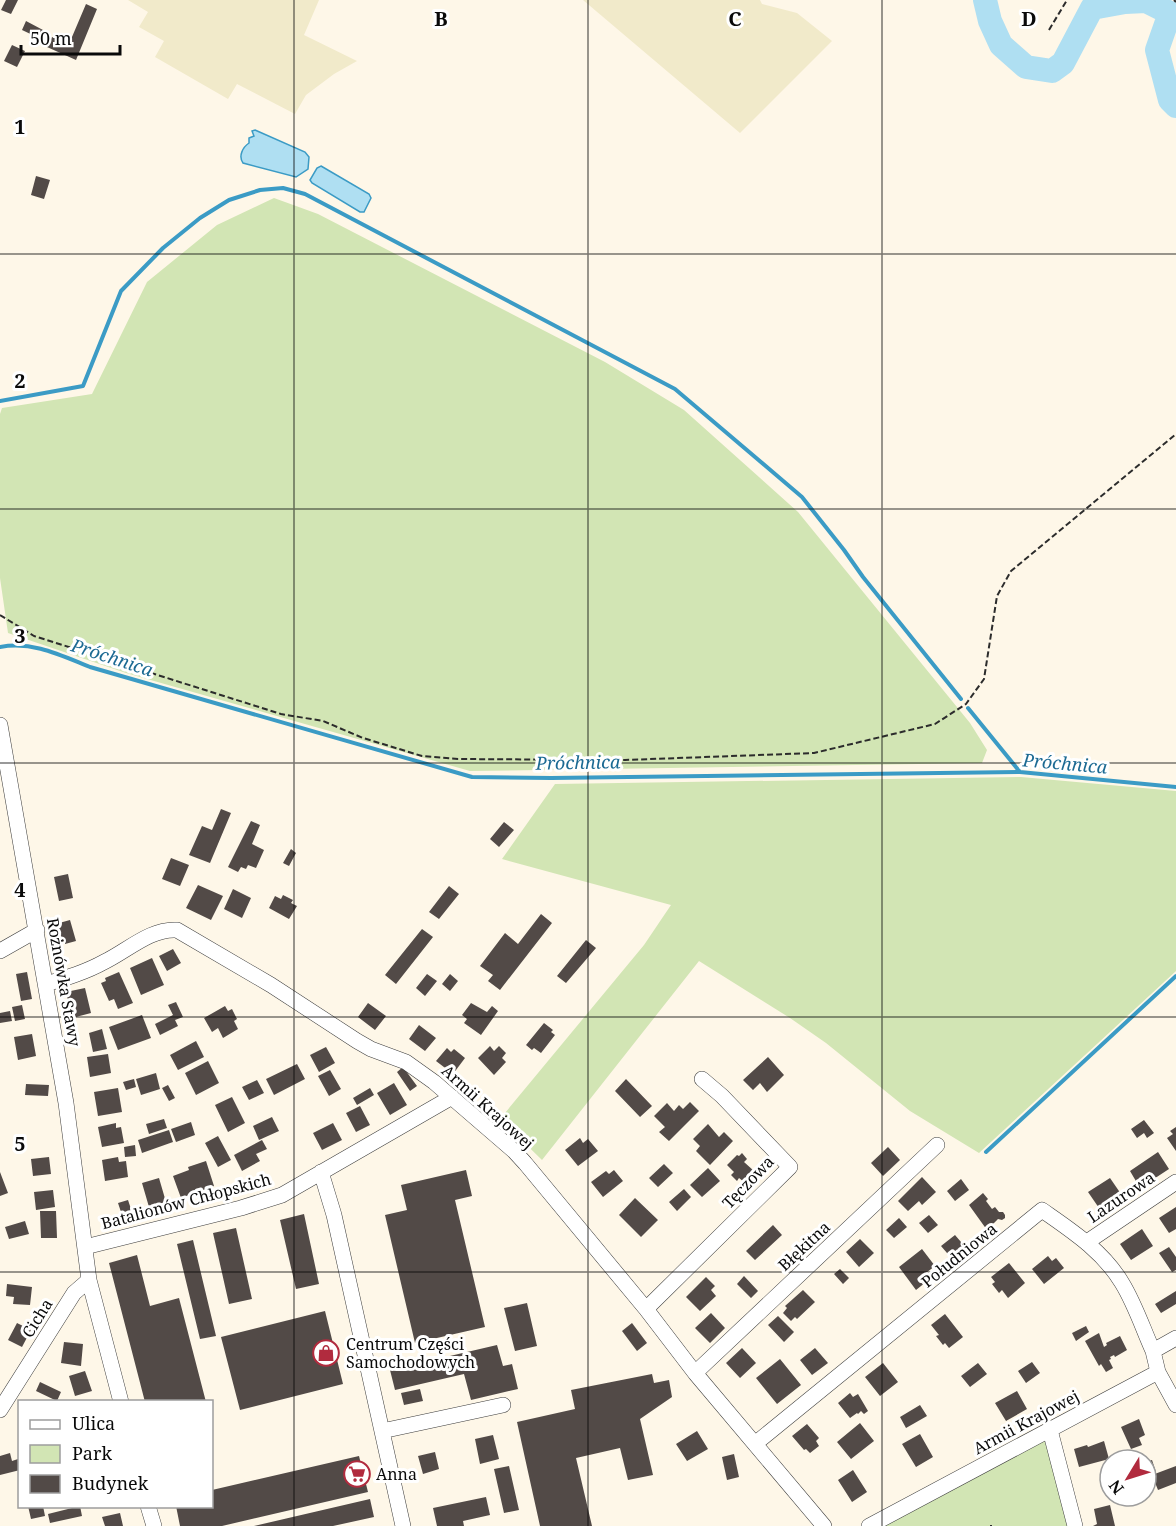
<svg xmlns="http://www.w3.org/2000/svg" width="1176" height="1526" viewBox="0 0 1176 1526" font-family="'Noto Serif',serif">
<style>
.farmland{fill:#f1eaca}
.green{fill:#d2e5b4}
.water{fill:#afdff2;stroke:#3b9bc5;stroke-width:1.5}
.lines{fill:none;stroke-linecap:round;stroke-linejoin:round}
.stream{stroke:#3b9bc5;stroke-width:4}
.river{stroke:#afdff2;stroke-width:24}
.building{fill:#524a47}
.minor-casing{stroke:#3d3d3d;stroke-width:16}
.path{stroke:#2c2c2c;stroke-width:2;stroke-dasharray:6 3;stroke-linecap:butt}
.minor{stroke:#fff;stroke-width:15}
.grid{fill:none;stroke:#0a0a0a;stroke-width:1.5;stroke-opacity:0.55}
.labels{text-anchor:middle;stroke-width:6;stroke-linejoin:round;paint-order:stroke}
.street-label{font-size:16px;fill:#0a0a0a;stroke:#fff}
.poi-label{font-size:16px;fill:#0a0a0a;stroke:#fff;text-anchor:start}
.water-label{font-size:18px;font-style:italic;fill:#1c6a93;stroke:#fff}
.grid-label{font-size:20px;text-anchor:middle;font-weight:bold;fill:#0a0a0a;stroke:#fff;stroke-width:6;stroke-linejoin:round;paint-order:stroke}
</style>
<rect width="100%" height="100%" fill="#fef7e8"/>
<path class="farmland" d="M 128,0 L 319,0 L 304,35 L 357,61 L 334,74 L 306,95 L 295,114 L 237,84 L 228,99 L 155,57 L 164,41 L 139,27 L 148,12 Z
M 583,0 L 760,0 L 762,4 L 797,13 L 832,41 L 740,133 Z"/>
<path class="green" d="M 274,198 L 318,214 L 605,362 L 684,410 L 798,512 L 970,723 L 987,750 L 982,763 L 470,771 L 126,673 L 8,633 L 0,578 L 0,414 L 2,408 L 92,394 L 147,282 L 217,225 Z
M 1021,777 L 1176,791 L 1176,971 L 979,1153 L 910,1111 L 826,1043 L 790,1018 L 699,961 L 542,1160 L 500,1119 L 644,945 L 671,905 L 502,859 L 555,784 Z
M 1049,1436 L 1071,1526 L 882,1526 Z"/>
<path class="water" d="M 255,130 L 305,152 L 309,157 L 308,169 L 296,177 L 243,163 C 238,156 243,147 249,143 L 249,138 L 254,136 L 252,131 Z
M 321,166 L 369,194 L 371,198 L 364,212 L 360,212 L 312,183 L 310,180 L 317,168 Z"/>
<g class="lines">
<path class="stream" d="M 0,401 L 83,386 L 121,291 L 163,248 L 200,218 L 229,200 L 260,190 L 283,188 L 305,194 L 675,389 L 802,497 L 844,550 L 863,577 L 961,699
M 0,647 C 33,641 60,655 90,667 L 472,777 L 551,778 L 1020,772 L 1176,787
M 968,708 L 1020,772
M 986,1152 L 1176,976"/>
<path class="river" d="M 985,0 L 990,21 L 1001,45 L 1026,67 L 1052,71 L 1063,63 L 1092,8 L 1125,2 L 1146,1 L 1170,13 L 1157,50 L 1170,100 L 1176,106"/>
</g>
<path class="building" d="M 6,0 L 18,0 L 11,14 L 1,10 Z
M 86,4 L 97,9 L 76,60 L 47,47 L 52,37 L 69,44 Z
M 26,21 L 43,30 L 39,38 L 22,30 Z
M 12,45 L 25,51 L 17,67 L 4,61 Z
M 36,176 L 50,180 L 44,199 L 31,195 Z
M 221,809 L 231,813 L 210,863 L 189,855 L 202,826 L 212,830 Z
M 251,821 L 260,825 L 252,844 L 264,850 L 256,868 L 248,865 L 246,869 L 241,867 L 238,872 L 228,867 Z
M 504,822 L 514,830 L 499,847 L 490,839 Z
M 291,849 L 296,853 L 289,866 L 283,863 Z
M 171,858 L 189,865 L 180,886 L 162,879 Z
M 68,874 L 73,898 L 59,901 L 54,877 Z
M 198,885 L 223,896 L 211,920 L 186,908 Z
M 449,886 L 459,894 L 439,919 L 429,912 Z
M 233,889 L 251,898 L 242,918 L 224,909 Z
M 283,895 L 293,900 L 291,903 L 297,906 L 289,919 L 269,908 L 275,896 L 281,899 Z
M 541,914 L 552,923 L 500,990 L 488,981 L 493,975 L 480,966 L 505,933 L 518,944 Z
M 70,920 L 76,941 L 65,944 L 65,941 L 57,943 L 52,925 Z
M 422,929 L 433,937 L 396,984 L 385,975 Z
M 586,940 L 596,948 L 566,983 L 557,976 Z
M 173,949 L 181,963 L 167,971 L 159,956 Z
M 152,958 L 164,985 L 141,995 L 130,968 Z
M 27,972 L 32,999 L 21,1001 L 16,974 Z
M 119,972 L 133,1003 L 118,1009 L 114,999 L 109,1001 L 101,983 L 106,981 L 105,978 Z
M 427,974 L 437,981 L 425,996 L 416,988 Z
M 450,974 L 458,981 L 450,991 L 442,984 Z
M 85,988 L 91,1013 L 72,1018 L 66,992 Z
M 176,1002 L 183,1017 L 175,1020 L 178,1026 L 160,1035 L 155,1024 L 173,1015 L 168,1005 Z
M 368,1003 L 386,1016 L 375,1030 L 358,1017 Z
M 471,1003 L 487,1012 L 492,1006 L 498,1011 L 481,1035 L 464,1023 L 467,1019 L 462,1015 Z
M 22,1005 L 25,1019 L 15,1021 L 12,1007 Z
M 225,1006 L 228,1011 L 232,1009 L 237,1019 L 234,1021 L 238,1029 L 223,1038 L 218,1028 L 212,1032 L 204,1018 Z
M 10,1011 L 12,1021 L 0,1023 L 0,1013 Z
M 142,1015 L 151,1038 L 118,1050 L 109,1027 Z
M 544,1023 L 553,1030 L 551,1032 L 555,1035 L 541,1053 L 534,1048 L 532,1050 L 526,1045 Z
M 419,1025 L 436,1038 L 425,1051 L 409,1039 Z
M 102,1029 L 107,1049 L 93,1052 L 89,1033 Z
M 32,1034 L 36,1056 L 18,1060 L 14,1037 Z
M 196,1041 L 204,1057 L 178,1070 L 170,1055 Z
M 490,1046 L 494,1051 L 499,1046 L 506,1053 L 502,1058 L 506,1062 L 494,1075 L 478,1058 Z
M 326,1047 L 335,1063 L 319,1072 L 310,1055 Z
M 447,1048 L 451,1052 L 454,1049 L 465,1058 L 453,1074 L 436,1061 Z
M 108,1054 L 111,1073 L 90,1077 L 87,1057 Z
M 768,1057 L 784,1075 L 767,1092 L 760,1083 L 753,1090 L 743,1080 Z
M 208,1061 L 219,1083 L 196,1095 L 185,1073 Z
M 297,1064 L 305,1079 L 274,1095 L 266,1079 Z
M 403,1067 L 417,1086 L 410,1091 L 397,1072 Z
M 330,1070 L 341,1089 L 329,1096 L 318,1076 Z
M 156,1073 L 160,1089 L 141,1095 L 136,1079 Z
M 134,1079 L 136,1087 L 126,1090 L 123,1082 Z
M 626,1079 L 652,1106 L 640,1117 L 615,1091 Z
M 257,1080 L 264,1093 L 249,1100 L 242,1087 Z
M 394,1083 L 407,1105 L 390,1115 L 377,1093 Z
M 26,1084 L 49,1085 L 48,1096 L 25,1095 Z
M 168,1085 L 175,1098 L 169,1101 L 162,1088 Z
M 118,1088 L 122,1112 L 98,1116 L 94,1092 Z
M 370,1088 L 374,1095 L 357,1105 L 353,1098 Z
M 232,1097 L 245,1123 L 228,1132 L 215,1105 Z
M 690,1102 L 699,1111 L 669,1141 L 659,1132 L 665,1127 L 654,1116 L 667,1103 L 674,1111 L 679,1105 L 683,1109 Z
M 360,1106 L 370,1125 L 356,1132 L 346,1113 Z
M 272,1117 L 279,1131 L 259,1140 L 253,1126 Z
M 164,1119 L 167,1128 L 149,1134 L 146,1124 Z
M 1144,1120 L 1154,1133 L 1147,1138 L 1144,1133 L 1137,1138 L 1131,1129 Z
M 191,1122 L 195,1135 L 176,1142 L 171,1129 Z
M 116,1123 L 116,1128 L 121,1127 L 124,1143 L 102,1147 L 98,1127 Z
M 333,1123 L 342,1140 L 322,1150 L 313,1133 Z
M 708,1124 L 719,1137 L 724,1132 L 733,1141 L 710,1165 L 696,1151 L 700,1146 L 693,1139 Z
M 1176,1127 L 1176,1151 L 1167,1138 L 1173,1134 L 1170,1131 Z
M 169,1130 L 173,1142 L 142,1153 L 138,1140 Z
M 218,1136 L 231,1160 L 218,1167 L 205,1143 Z
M 580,1138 L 583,1143 L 588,1139 L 598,1151 L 578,1166 L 565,1150 Z
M 262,1140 L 267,1149 L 256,1154 L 260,1161 L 242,1171 L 234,1155 Z
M 135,1145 L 136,1156 L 125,1157 L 124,1147 Z
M 888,1147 L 900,1160 L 883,1176 L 871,1163 Z
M 1158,1152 L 1169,1169 L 1140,1188 L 1130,1171 Z
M 742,1153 L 747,1159 L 744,1162 L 754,1171 L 744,1182 L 739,1178 L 737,1181 L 731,1175 L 734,1172 L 727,1165 L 737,1155 L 739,1156 Z
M 49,1157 L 51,1174 L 33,1176 L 31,1159 Z
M 118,1157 L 119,1162 L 126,1161 L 128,1177 L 105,1181 L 102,1160 Z
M 206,1161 L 214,1186 L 181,1198 L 173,1176 L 189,1170 L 188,1167 Z
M 664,1164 L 673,1173 L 658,1187 L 649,1178 Z
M 708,1168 L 720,1181 L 702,1197 L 690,1185 Z
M 466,1170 L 472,1196 L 455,1200 L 485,1327 L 415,1343 L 385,1215 L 407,1210 L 401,1185 Z
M 614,1170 L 623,1181 L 603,1197 L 591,1182 L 606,1171 L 609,1174 Z
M 0,1172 L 8,1193 L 0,1196 Z
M 922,1177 L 936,1192 L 922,1205 L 919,1201 L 908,1211 L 898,1201 Z
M 159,1178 L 166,1202 L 149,1207 L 142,1183 Z
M 1110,1178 L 1121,1194 L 1099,1208 L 1088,1192 Z
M 961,1179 L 969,1190 L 955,1201 L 947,1191 Z
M 684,1189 L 691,1197 L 677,1211 L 669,1202 Z
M 53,1190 L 55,1207 L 36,1210 L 34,1192 Z
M 983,1193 L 988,1199 L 986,1201 L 992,1209 L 995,1207 L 999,1212 L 1003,1212 L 1005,1215 L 1005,1218 L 1002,1220 L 998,1219 L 987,1230 L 969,1205 Z
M 635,1198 L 658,1220 L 641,1237 L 619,1215 Z
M 128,1200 L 132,1212 L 122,1215 L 118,1203 Z
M 1176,1207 L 1176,1229 L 1169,1233 L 1159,1218 Z
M 40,1211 L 56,1211 L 57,1238 L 41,1238 Z
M 304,1214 L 319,1284 L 296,1289 L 280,1220 Z
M 929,1215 L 938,1225 L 928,1233 L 919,1223 Z
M 899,1218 L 907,1227 L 894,1238 L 886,1230 Z
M 25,1221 L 29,1234 L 9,1239 L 5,1227 Z
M 773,1225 L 782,1235 L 755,1260 L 746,1251 Z
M 236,1228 L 252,1299 L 229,1304 L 213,1233 Z
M 1142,1229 L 1153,1246 L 1131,1260 L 1120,1244 Z
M 955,1235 L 967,1249 L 953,1260 L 941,1246 Z
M 860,1239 L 874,1253 L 859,1267 L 846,1252 Z
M 193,1240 L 216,1336 L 200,1339 L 177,1244 Z
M 1169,1247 L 1176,1257 L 1176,1270 L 1172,1272 L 1159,1253 Z
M 922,1249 L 935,1266 L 922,1276 L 926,1282 L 916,1290 L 899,1267 Z
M 137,1255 L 150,1306 L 179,1298 L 206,1402 L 145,1402 L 109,1263 Z
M 1048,1256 L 1052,1261 L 1056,1258 L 1064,1268 L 1044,1284 L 1032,1269 Z
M 1009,1263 L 1025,1283 L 1008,1298 L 1002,1290 L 999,1293 L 992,1284 L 995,1282 L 991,1277 Z
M 840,1269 L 849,1278 L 843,1284 L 834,1274 Z
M 744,1276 L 758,1291 L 751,1298 L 737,1284 Z
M 706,1277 L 715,1286 L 711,1290 L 716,1296 L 700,1311 L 686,1297 Z
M 7,1284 L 32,1287 L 30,1305 L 13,1304 L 14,1297 L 6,1296 Z
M 803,1290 L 815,1302 L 797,1319 L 795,1317 L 791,1321 L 783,1313 L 787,1308 L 785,1306 Z
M 1176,1291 L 1176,1304 L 1161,1313 L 1155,1304 Z
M 527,1303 L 537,1346 L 515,1351 L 504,1308 Z
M 325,1311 L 343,1384 L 240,1410 L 221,1337 Z
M 711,1313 L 725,1328 L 710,1343 L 695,1328 Z
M 945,1314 L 963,1337 L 949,1348 L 945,1343 L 943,1345 L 936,1336 L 939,1335 L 931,1325 Z
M 778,1316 L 794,1332 L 784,1342 L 768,1325 Z
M 17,1323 L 31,1330 L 22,1347 L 8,1340 Z
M 632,1323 L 647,1343 L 637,1351 L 622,1331 Z
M 1086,1326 L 1089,1332 L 1076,1341 L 1072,1333 Z
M 1099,1333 L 1104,1347 L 1107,1345 L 1106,1343 L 1120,1336 L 1127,1350 L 1115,1357 L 1114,1355 L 1110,1357 L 1111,1359 L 1109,1360 L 1113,1368 L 1106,1372 L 1101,1364 L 1099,1366 L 1085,1341 Z
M 64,1342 L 83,1344 L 81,1366 L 61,1363 Z
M 497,1345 L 503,1366 L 512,1364 L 518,1389 L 471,1400 L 464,1374 L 395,1390 L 390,1370 Z
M 742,1348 L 756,1363 L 740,1378 L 726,1363 Z
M 815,1348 L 828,1363 L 812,1375 L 800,1360 Z
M 780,1359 L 801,1385 L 777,1404 L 756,1378 Z
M 1032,1362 L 1040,1373 L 1026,1383 L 1018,1371 Z
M 883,1363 L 898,1382 L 880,1396 L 865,1377 Z
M 978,1363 L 987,1374 L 970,1387 L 961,1376 Z
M 85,1371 L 92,1391 L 75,1396 L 69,1376 Z
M 652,1374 L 654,1383 L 669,1380 L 672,1397 L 640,1419 L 653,1475 L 628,1480 L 620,1448 L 576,1458 L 592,1526 L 540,1526 L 517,1422 L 575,1409 L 571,1390 Z
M 40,1382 L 61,1392 L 57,1401 L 36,1391 Z
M 420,1389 L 423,1401 L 404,1405 L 401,1393 Z
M 1017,1391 L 1027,1409 L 1006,1421 L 995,1403 Z
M 850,1393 L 853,1397 L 858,1394 L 868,1411 L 864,1414 L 861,1411 L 858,1414 L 857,1413 L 850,1418 L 838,1403 Z
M 920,1405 L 927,1416 L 906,1428 L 900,1417 Z
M 1139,1419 L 1145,1435 L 1139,1438 L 1142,1445 L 1131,1449 L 1121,1427 Z
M 860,1423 L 874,1441 L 851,1459 L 837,1442 Z
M 807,1424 L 819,1438 L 816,1441 L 819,1446 L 810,1453 L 806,1449 L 804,1450 L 792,1436 Z
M 697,1431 L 708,1449 L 687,1461 L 676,1444 Z
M 920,1434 L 933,1457 L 916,1467 L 902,1444 Z
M 493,1435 L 499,1459 L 480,1464 L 475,1439 Z
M 1104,1441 L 1109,1459 L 1079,1467 L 1074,1449 L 1087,1445 L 1088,1447 Z
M 435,1452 L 439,1469 L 423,1474 L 418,1456 Z
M 10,1453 L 12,1461 L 18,1459 L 20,1470 L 0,1475 L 0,1456 Z
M 734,1454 L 739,1477 L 727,1480 L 722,1457 Z
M 359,1456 L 368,1492 L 222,1526 L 180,1526 L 176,1506 L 212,1506 L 212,1490 Z
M 1152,1460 L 1156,1472 L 1146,1476 L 1146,1462 Z
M 509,1466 L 519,1510 L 504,1513 L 494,1469 Z
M 1176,1466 L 1176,1483 L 1158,1490 L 1152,1475 Z
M 853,1470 L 867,1492 L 852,1502 L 838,1480 Z
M 486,1497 L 490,1515 L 463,1521 L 464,1526 L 437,1526 L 433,1508 Z
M 370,1499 L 374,1517 L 333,1526 L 254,1526 Z
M 1110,1505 L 1115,1526 L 1093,1526 L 1097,1524 L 1094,1509 Z
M 28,1506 L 43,1506 L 45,1516 L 31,1519 Z
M 80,1506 L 82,1516 L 50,1523 L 48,1514 Z
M 120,1513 L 123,1526 L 105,1526 L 102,1517 Z"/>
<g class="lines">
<g class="minor-casing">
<path id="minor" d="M 0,725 L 66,1103 L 89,1280 L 121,1402
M 0,951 L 37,930
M 46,984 C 66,978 86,972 104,962 C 127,951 151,928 177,930 L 271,985 L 357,1041 L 371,1049 L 406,1062 L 434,1082 L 514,1151 L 525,1163 L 646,1309 L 695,1373 L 824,1526
M 321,1172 L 334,1215 L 403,1526
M 1087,1242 L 1176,1182
M 85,1247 L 241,1208 L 282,1195 L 452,1097
M 646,1309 L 790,1167 L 722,1096 L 702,1079
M 1176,1338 L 1153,1351 L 1158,1372 L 1176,1405
M 695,1373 L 937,1145
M 0,1410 L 74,1293 L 89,1280
M 1050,1430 L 1075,1526
M 382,1431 L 503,1405
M 756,1443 L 1042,1210 C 1072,1231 1103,1251 1122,1283 C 1135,1304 1143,1329 1153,1351
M 148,1506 L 154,1526
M 869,1526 L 1158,1372"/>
</g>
<path class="path" d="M 1174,0 L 1176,2
M 1049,30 L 1067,0
M 0,615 L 34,636 L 281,714 L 323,721 L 363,738 L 422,756 L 458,759 L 625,760 L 814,753 L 935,724 L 966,704 L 984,679 L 997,596 L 1011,571 L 1176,434
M 990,1526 L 992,1526"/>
<use href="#minor" class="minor"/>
</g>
<path class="grid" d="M 294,0 L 294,1526M 588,0 L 588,1526M 882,0 L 882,1526M 0,254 L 1176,254M 0,509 L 1176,509M 0,763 L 1176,763M 0,1017 L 1176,1017M 0,1272 L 1176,1272"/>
<defs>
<g id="shop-ring" transform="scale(1.35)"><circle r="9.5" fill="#fff" stroke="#b12b3e" stroke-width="1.5"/><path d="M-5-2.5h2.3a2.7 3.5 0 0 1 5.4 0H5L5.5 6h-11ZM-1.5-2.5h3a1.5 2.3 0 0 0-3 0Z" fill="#b12b3e"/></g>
<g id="supermarket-ring" transform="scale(1.35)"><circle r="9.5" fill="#fff" stroke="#b12b3e" stroke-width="1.5"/><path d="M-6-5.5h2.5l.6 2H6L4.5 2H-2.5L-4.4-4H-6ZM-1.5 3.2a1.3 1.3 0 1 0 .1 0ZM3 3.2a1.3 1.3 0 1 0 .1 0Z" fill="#b12b3e"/></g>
</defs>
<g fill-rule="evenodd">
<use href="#shop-ring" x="326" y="1353"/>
<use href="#supermarket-ring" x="357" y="1474"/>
</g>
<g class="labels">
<g class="street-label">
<text transform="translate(64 982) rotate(80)" y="6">Rożnówka Stawy</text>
<text transform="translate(488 1107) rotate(42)" y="6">Armii Krajowej</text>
<text transform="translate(748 1182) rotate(-46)" y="6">Tęczowa</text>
<text transform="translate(1121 1197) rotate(-34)" y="6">Lazurowa</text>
<text transform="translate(186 1201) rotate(-15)" y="6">Batalionów Chłopskich</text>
<text transform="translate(804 1246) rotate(-43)" y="6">Błękitna</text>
<text transform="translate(959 1255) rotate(-39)" y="6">Południowa</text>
<text transform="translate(37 1318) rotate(-58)" y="6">Cicha</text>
<text transform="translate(1026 1422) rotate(-28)" y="6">Armii Krajowej</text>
</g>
<g class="poi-label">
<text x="346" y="1350">Centrum Części<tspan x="346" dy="18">Samochodowych</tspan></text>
<text x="376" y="1480">Anna</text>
</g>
<g class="water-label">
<text transform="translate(112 658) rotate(18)" y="6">Próchnica</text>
<text transform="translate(578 763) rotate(-1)" y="6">Próchnica</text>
<text transform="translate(1065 764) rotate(5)" y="6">Próchnica</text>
</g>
</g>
<g class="grid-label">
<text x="441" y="26">B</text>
<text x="735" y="26">C</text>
<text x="1029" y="26">D</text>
<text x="20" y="134">1</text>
<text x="20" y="388">2</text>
<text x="20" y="643">3</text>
<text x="20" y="897">4</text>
<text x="20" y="1151">5</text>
</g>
<rect x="18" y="1400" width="195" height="108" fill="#ffffff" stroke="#9d9d9d" stroke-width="1.5"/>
<rect x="30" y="1420" width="30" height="9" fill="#ffffff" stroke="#9d9d9d" stroke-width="1.5"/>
<text x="72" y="1430" font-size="18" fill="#0a0a0a">Ulica</text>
<rect x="30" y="1445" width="30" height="18" fill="#d2e5b4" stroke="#9d9d9d" stroke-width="1.5"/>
<text x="72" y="1460" font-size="18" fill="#0a0a0a">Park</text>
<rect x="30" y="1475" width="30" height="18" fill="#524a47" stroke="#9d9d9d" stroke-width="1.5"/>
<text x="72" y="1490" font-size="18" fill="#0a0a0a">Budynek</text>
<g transform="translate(1128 1478) rotate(232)"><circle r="28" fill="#ffffff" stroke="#9d9d9d" stroke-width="1.5"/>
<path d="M0-4.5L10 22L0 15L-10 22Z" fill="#b12b3e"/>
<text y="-9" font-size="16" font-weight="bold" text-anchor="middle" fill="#0a0a0a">N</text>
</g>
<path d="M21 45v9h99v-9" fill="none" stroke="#0a0a0a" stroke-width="3"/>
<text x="30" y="45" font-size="18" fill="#0a0a0a" stroke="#ffffff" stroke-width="4.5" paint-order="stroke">50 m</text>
</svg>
